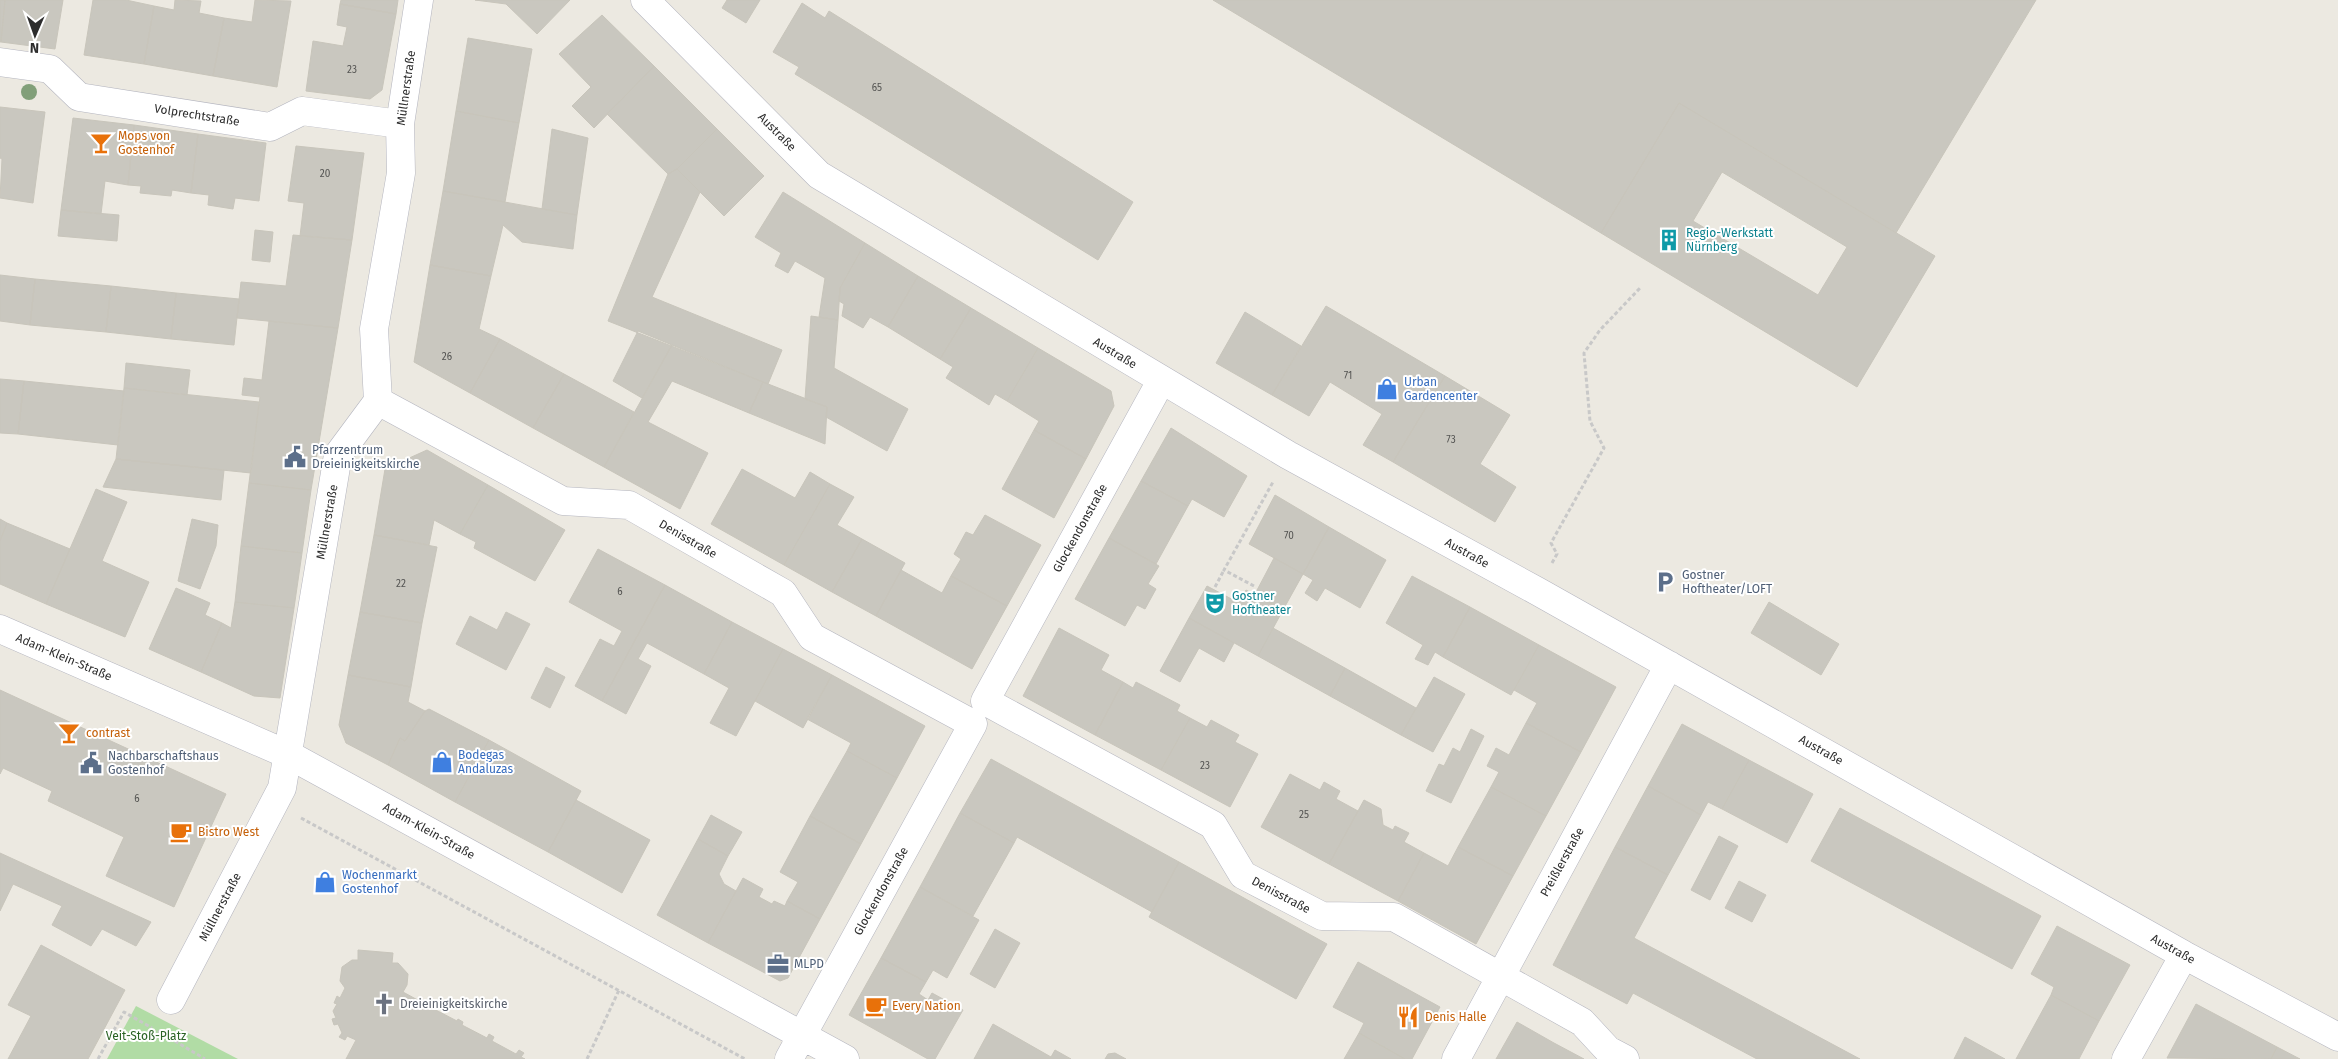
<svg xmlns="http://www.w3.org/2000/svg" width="2338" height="1059" viewBox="0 0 2338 1059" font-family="'Fira Sans',sans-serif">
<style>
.green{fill:#b1dca5}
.building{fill:#c9c7bf;stroke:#c8c5bb;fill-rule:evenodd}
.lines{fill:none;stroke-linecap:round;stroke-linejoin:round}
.street-casing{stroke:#b4b5bf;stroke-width:29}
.path{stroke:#c8c8c8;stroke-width:3;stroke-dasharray:4 2.5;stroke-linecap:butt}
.street{stroke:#fff;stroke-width:28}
.tree{fill:#819f79}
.labels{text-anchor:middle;stroke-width:4;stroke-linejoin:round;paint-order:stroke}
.number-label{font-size:10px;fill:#545452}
.street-label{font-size:12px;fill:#2d2d2d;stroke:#fff}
.food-label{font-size:12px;fill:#c56008;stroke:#fff;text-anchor:start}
.culture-label{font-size:12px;fill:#0d838f;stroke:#fff;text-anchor:start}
.shop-label{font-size:12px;fill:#366cbe;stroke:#fff;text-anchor:start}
.service-label{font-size:12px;fill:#4e5e75;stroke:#fff;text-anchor:start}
.worship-label{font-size:12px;fill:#5b616d;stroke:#fff;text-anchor:start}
.park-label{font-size:12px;fill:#2a6224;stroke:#fff}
</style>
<rect width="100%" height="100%" fill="#ece9e1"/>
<path class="green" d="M 136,1006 L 238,1059 L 107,1059 Z"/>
<path class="building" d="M 0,0 L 5,0 L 1,42 L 0,42 Z
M 5,0 L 63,0 L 55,49 L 1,42 Z
M 93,0 L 126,0 L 154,6 L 144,64 L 84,55 Z
M 175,0 L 201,1 L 199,13 L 224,18 L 213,76 L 144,64 L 154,6 L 174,10 Z
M 255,0 L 291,1 L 277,87 L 213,76 L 224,18 L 252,22 Z
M 341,0 L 398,0 L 396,14 L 340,4 Z
M 475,0 L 570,0 L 537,34 L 506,4 Z
M 727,0 L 760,0 L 746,23 L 722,8 Z
M 1213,0 L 2036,0 L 1896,233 L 1679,103 L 1601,233 Z
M 802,3 L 825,18 L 829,11 L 1133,202 L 1098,260 L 795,74 L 799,67 L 773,52 Z
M 340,4 L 396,14 L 382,90 L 370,99 L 306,91 L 313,41 L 343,46 L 347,27 L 337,25 Z
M 602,15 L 654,66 L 594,128 L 572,106 L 591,87 L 559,54 Z
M 468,38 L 532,49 L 519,123 L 456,111 Z
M 654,66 L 717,129 L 677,169 L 668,174 L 607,114 Z
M 1679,103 L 1935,256 L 1857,387 L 1601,233 ZM 1722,172 L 1847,247 L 1818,295 L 1693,221 Z
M 0,107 L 45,112 L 33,203 L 0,198 L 2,159 L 0,158 Z
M 456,111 L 519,123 L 505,202 L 443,191 Z
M 73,118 L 134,125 L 128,185 L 105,181 L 101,214 L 61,210 Z
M 134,125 L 198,134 L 191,193 L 172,190 L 171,196 L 140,193 L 141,186 L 128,185 Z
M 552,129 L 588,138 L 577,215 L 542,209 Z
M 717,129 L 764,176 L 724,216 L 677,169 Z
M 198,134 L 266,143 L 259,201 L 235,198 L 233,209 L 208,205 L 209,195 L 191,193 Z
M 296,146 L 364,153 L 352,240 L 300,236 L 304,203 L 288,201 Z
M 677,169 L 700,192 L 652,297 L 782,350 L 768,384 L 608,321 L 668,174 Z
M 443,191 L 577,215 L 573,249 L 522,242 L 503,225 L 491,276 L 430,265 Z
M 783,192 L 865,243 L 840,288 L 838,320 L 819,317 L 825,278 L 795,261 L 788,273 L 775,266 L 781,253 L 755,237 Z
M 61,210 L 119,215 L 117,241 L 58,236 Z
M 255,230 L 273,232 L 270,262 L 252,260 Z
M 293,235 L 352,240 L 338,328 L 237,318 L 241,282 L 286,286 Z
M 865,243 L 918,276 L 888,327 L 870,317 L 863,328 L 842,316 L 844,304 L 839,301 L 840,288 Z
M 430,265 L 491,276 L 479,329 L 500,339 L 470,393 L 414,362 Z
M 0,275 L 35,279 L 30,325 L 0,321 Z
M 918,276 L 971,308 L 940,359 L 888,327 Z
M 35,279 L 111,286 L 106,332 L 30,325 Z
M 111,286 L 176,293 L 171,339 L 106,332 Z
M 176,293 L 239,299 L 234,345 L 171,339 Z
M 1326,306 L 1445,376 L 1393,462 L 1363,445 L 1382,414 L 1330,382 L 1309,416 L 1272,395 Z
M 971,308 L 1038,348 L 1007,401 L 995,394 L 989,405 L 946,378 L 953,367 L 940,359 Z
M 1245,312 L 1301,346 L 1272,395 L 1216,363 Z
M 811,316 L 838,320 L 834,368 L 908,409 L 887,451 L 826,417 L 827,407 L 805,399 Z
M 269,321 L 338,328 L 311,490 L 249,483 L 260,397 L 242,395 L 244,378 L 262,380 Z
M 638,331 L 672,345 L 642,398 L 613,381 Z
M 500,339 L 564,374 L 533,428 L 470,393 Z
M 672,345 L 763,382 L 749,413 L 672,381 L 648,422 L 708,453 L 680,509 L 604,467 Z
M 1038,348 L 1111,391 L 1114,406 L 1086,459 L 1034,430 L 1039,421 L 1007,401 Z
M 126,363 L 190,370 L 187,395 L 124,388 Z
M 564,374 L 634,412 L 604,467 L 533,428 Z
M 1445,376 L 1510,415 L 1480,464 L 1516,487 L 1495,522 L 1393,462 Z
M 0,379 L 24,381 L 18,434 L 0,433 Z
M 24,381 L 124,391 L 118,445 L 18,434 Z
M 763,382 L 827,407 L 825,444 L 749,413 Z
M 124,388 L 259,402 L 251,473 L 116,459 Z
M 1171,428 L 1247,476 L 1224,517 L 1192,499 L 1188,506 L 1141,481 Z
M 1034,430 L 1086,459 L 1054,518 L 1002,489 Z
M 427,450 L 488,485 L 460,534 L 434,520 L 429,545 L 374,535 L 385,469 Z
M 116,459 L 224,470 L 221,500 L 103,487 Z
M 742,469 L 795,498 L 810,472 L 830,484 L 784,565 L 711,524 Z
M 1141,481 L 1188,506 L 1156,564 L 1109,538 Z
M 249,483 L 311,490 L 302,553 L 241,546 Z
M 830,484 L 854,497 L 837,525 L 862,539 L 832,592 L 784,565 Z
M 488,485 L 565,530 L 535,581 L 474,548 L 476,542 L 460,534 Z
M 96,489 L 127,502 L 102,561 L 149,582 L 125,637 L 46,604 Z
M 1275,495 L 1329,527 L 1303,574 L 1249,544 Z
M 985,515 L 1041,545 L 1007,606 L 951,576 L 961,559 L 954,554 L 966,532 L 973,535 Z
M 0,519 L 7,523 L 0,541 Z
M 192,519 L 218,525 L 216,546 L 200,589 L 178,581 Z
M 7,523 L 70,549 L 46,604 L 0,584 L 0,541 Z
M 1329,527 L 1386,560 L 1360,608 L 1325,588 L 1317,601 L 1305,593 L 1313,580 L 1303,574 Z
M 374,535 L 437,547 L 422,623 L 360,612 Z
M 1109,538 L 1159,566 L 1148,584 L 1156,589 L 1145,609 L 1137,605 L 1125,626 L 1075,599 Z
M 862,539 L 905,563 L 876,616 L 832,592 Z
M 241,546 L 302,553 L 294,608 L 235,602 Z
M 598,549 L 665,585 L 602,701 L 575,686 L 600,639 L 614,646 L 622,631 L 569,602 Z
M 1274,558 L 1303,574 L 1283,610 L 1255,594 Z
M 901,570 L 942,593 L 951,576 L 1007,606 L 972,669 L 876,616 Z
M 1412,576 L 1470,607 L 1443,657 L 1435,652 L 1428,665 L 1415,659 L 1423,645 L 1386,623 Z
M 665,585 L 732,622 L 704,674 L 647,643 L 638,659 L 651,666 L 626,714 L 602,701 Z
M 1207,586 L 1239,603 L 1246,590 L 1283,610 L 1258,656 L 1189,618 Z
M 176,588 L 210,603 L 205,615 L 222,623 L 201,672 L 149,649 Z
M 235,602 L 294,608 L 280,698 L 254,696 L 201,672 L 222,623 L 231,628 Z
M 1769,602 L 1839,644 L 1821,675 L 1751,633 Z
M 1470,607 L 1539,645 L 1511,695 L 1443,657 Z
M 360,612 L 422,623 L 411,687 L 348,675 Z
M 506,612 L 530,624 L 506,670 L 456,644 L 470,616 L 497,630 Z
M 1189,618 L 1234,643 L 1224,662 L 1199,648 L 1180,682 L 1160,671 Z
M 732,622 L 783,649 L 736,736 L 710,723 L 729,688 L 704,674 Z
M 1059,628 L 1109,655 L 1101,670 L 1123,682 L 1095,735 L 1023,696 Z
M 1273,628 L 1345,668 L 1330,696 L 1258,656 Z
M 1539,645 L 1616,687 L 1581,752 L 1526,723 L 1537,703 L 1514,690 Z
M 783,649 L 832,675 L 803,728 L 755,701 Z
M 546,667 L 565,677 L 550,708 L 531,698 Z
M 1345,668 L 1416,708 L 1401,735 L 1330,696 Z
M 348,675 L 411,687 L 408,702 L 425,711 L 405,741 L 400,738 L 388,765 L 346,743 L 339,725 Z
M 832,675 L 925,726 L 897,778 L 847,751 L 851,743 L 807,719 Z
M 1434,677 L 1465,694 L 1433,752 L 1401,735 Z
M 1123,682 L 1133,688 L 1136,682 L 1180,705 L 1177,711 L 1190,718 L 1161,770 L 1095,735 Z
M 0,690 L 226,794 L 174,907 L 106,876 L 124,837 L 48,801 L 52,791 L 3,768 L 0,774 Z
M 429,709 L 489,740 L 455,802 L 388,765 L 400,738 L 405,741 L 425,711 Z
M 1190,718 L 1207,727 L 1211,720 L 1239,735 L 1235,742 L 1258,754 L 1230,807 L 1161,770 Z
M 1526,723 L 1581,752 L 1546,816 L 1491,787 L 1499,772 L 1487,766 L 1496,748 L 1509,755 Z
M 1682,724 L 1749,760 L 1722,809 L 1708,802 L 1701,815 L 1648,786 Z
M 1471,729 L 1484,736 L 1451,803 L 1426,791 L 1439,764 L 1444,766 L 1453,748 L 1460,752 Z
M 489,740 L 581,791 L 548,852 L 455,802 Z
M 847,751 L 897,778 L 861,844 L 810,816 Z
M 991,759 L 1179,862 L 1152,912 L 1017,837 L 1014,843 L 960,813 Z
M 1749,760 L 1813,794 L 1787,843 L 1722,809 Z
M 1290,774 L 1320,790 L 1324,782 L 1340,791 L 1336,799 L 1358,811 L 1329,864 L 1261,827 Z
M 1648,786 L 1701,815 L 1668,875 L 1615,847 Z
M 1491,787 L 1546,816 L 1513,876 L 1458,847 Z
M 576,800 L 650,840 L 622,893 L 548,852 Z
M 1364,800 L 1381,809 L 1383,825 L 1393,830 L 1395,826 L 1409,833 L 1404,842 L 1424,853 L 1398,901 L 1329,864 Z
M 1840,808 L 2041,916 L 2012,969 L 1811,861 Z
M 960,813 L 1014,843 L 973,916 L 920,887 Z
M 711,815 L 742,832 L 728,856 L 698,839 Z
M 810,816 L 861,844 L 820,919 L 787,901 L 798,882 L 780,872 Z
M 1719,836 L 1738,846 L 1710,900 L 1691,890 Z
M 698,839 L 728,856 L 719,874 L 724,884 L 736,891 L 708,943 L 657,915 Z
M 1458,847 L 1513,876 L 1476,944 L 1398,901 L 1424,853 L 1448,866 Z
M 1615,847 L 1668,875 L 1634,938 L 1860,1059 L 1757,1059 L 1633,993 L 1627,1004 L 1553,965 Z
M 0,853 L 151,922 L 136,946 L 102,929 L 91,946 L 52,925 L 62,906 L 13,884 L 0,911 Z
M 1179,862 L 1327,944 L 1296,999 L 1149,917 Z
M 743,878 L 763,889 L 759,897 L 772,904 L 774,901 L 785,906 L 787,901 L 820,919 L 788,978 L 780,981 L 708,943 Z
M 1739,881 L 1766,895 L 1752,922 L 1725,908 Z
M 920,887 L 979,920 L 947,978 L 933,970 L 926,982 L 881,958 Z
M 2057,926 L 2130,965 L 2099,1021 L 2051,995 L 2054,987 L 2031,974 Z
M 995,929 L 1020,943 L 995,988 L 970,974 Z
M 41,945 L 125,990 L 88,1059 L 8,1059 L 31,1016 L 8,1005 Z
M 358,950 L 393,953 L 392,963 L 398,963 L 408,974 L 407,985 L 403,992 L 425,1004 L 427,1002 L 431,1005 L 430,1007 L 457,1021 L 458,1019 L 463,1022 L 462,1025 L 487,1038 L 489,1034 L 494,1037 L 492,1041 L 516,1054 L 519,1050 L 524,1053 L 521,1057 L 525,1059 L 346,1059 L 356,1040 L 347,1036 L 345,1040 L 339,1037 L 342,1033 L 338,1024 L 334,1025 L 332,1019 L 336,1018 L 333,1011 L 337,1004 L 334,1003 L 337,996 L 340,998 L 345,988 L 340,981 L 342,967 L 352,960 L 358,960 Z
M 881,958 L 926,982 L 919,994 L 928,1000 L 932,993 L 963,1010 L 935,1059 L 928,1059 L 849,1015 Z
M 1358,962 L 1440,1007 L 1412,1059 L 1405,1059 L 1359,1033 L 1364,1023 L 1333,1007 Z
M 2051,995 L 2099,1021 L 2081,1055 L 2079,1059 L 2016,1059 Z
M 2196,1004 L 2277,1047 L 2271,1059 L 2167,1058 Z
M 1517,1022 L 1554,1043 L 1584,1059 L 1496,1059 Z
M 993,1024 L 1051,1057 L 1055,1050 L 1071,1059 L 974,1059 Z
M 1359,1033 L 1405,1059 L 1344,1059 Z
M 1965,1037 L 2005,1059 L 1954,1059 Z
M 2277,1047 L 2300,1059 L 2271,1059 Z
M 1115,1053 L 1126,1059 L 1105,1059 L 1108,1054 Z"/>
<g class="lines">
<g class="street-casing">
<path id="street" d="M 645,0 L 819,175 L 1288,455 L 1537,591 L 2184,955 L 2338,1037
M 0,62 L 50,69 L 79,97 L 270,127 L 302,111 L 400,124
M 1161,381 L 985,701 L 1213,825 L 1243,875 L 1322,916 L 1394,917 L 1582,1022 L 1608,1050 L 1625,1059
M 378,401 L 563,501 L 629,505 L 783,593 L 812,637 L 973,724 L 789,1059
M 0,629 L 289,755 L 845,1059
M 171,1000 L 282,788 L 338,455 L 378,401 L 374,329 L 401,173 L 400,124 L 419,0
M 1456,1059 L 1669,665
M 2126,1059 L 2184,955"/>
</g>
<path class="path" d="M 1552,563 L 1557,554 L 1551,543 L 1604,448 L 1590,421 L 1584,353 L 1600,330 L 1641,287
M 1254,586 L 1224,570 L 1273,482
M 1215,587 L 1224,570
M 301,818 L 745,1059
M 158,1031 L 205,1059
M 98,1059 L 124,1012 L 152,1028
M 587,1059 L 619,990"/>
<use href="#street" class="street"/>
</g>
<circle class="tree" cx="29" cy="92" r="8"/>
<defs>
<g id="bar-bare" transform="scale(1.725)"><path d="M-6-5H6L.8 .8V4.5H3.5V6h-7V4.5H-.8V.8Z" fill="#e8710a" stroke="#fff" stroke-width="2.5" paint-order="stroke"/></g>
<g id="building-bare" transform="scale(1.725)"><path d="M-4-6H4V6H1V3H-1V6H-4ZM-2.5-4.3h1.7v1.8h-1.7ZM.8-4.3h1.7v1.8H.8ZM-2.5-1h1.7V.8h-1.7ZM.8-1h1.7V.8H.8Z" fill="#0f9aa8" stroke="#fff" stroke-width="2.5" paint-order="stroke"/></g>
<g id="shop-bare" transform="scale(1.725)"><path d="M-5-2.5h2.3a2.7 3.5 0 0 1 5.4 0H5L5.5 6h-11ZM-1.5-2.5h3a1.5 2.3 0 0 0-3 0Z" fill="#3f7fe0" stroke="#fff" stroke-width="2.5" paint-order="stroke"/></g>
<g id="civic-bare" transform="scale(1.725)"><path d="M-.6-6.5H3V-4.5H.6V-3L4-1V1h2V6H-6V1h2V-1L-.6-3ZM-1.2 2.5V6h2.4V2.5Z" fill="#5c6f8a" stroke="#fff" stroke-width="2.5" paint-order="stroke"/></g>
<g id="parking-bare" transform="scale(1.725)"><path d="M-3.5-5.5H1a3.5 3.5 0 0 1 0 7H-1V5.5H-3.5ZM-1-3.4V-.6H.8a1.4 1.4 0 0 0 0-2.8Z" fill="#5c6f8a" stroke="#fff" stroke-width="2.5" paint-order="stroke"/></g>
<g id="theatre-bare" transform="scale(1.725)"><path d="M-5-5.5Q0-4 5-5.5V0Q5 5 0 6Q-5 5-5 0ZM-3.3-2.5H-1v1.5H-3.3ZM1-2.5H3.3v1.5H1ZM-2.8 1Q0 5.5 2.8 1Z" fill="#0f9aa8" stroke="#fff" stroke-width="2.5" paint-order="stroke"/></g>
<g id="cafe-bare" transform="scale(1.725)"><path d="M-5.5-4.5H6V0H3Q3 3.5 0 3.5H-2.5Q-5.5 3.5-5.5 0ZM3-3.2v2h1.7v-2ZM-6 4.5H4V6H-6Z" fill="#e8710a" stroke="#fff" stroke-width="2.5" paint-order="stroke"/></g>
<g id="office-bare" transform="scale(1.725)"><path d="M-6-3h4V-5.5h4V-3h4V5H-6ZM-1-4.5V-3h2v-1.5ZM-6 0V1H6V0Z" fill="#5c6f8a" stroke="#fff" stroke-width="2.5" paint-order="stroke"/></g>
<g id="church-bare" transform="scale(1.725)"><path d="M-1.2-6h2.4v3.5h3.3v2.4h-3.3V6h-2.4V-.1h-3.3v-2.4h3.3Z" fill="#6b7280" stroke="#fff" stroke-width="2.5" paint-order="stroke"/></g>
<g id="restaurant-bare" transform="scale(1.725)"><path d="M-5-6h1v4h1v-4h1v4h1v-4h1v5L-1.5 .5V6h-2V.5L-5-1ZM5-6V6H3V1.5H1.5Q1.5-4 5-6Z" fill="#e8710a" stroke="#fff" stroke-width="2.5" paint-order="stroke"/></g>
</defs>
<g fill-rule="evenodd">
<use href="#bar-bare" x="101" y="143"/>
<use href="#building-bare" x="1669" y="240"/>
<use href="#shop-bare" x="1387" y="389"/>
<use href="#civic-bare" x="295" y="457"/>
<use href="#parking-bare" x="1665" y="582"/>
<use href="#theatre-bare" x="1215" y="603"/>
<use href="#bar-bare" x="69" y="733"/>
<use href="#shop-bare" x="442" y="762"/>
<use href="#civic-bare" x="91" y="763"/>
<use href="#cafe-bare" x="181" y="832"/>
<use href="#shop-bare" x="325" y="882"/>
<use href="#office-bare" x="778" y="964"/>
<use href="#church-bare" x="384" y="1004"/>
<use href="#cafe-bare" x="876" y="1006"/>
<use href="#restaurant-bare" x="1408" y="1017"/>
</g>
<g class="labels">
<g class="number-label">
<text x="352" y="73">23</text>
<text x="877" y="91">65</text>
<text x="325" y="177">20</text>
<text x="447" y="360">26</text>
<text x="1348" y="379">71</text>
<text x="1451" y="443">73</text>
<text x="1289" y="539">70</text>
<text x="401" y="587">22</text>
<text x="620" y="595">6</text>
<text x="1205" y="769">23</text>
<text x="137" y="802">6</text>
<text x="1304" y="818">25</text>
</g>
<g class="street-label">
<text transform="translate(406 88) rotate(-82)" y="4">Müllnerstraße</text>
<text transform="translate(197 115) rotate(9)" y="4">Volprechtstraße</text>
<text transform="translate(777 132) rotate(45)" y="4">Austraße</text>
<text transform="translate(1115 353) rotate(31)" y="4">Austraße</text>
<text transform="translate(327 522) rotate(-80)" y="4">Müllnerstraße</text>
<text transform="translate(1080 528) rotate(-61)" y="4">Glockendonstraße</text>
<text transform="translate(688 539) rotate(30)" y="4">Denisstraße</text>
<text transform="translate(1467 553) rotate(29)" y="4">Austraße</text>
<text transform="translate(64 657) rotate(23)" y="4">Adam-Klein-Straße</text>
<text transform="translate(1821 750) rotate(29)" y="4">Austraße</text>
<text transform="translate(429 831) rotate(29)" y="4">Adam-Klein-Straße</text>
<text transform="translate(1562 862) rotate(-61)" y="4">Preißlerstraße</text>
<text transform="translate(881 891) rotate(-61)" y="4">Glockendonstraße</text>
<text transform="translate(1281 895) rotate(28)" y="4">Denisstraße</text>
<text transform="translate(220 907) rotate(-62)" y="4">Müllnerstraße</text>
<text transform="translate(2173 949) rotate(29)" y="4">Austraße</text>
</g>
<g class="food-label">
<text x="118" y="140">Mops von<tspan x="118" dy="14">Gostenhof</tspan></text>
<text x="86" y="737">contrast</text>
<text x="198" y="836">Bistro West</text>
<text x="892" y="1010">Every Nation</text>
<text x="1425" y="1021">Denis Halle</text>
</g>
<g class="culture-label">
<text x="1686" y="237">Regio-Werkstatt<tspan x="1686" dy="14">Nürnberg</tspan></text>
<text x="1232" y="600">Gostner<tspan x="1232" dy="14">Hoftheater</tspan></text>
</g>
<g class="shop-label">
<text x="1404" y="386">Urban<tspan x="1404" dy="14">Gardencenter</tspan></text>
<text x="458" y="759">Bodegas<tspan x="458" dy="14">Andaluzas</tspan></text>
<text x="342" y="879">Wochenmarkt<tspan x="342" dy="14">Gostenhof</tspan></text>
</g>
<g class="service-label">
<text x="312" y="454">Pfarrzentrum<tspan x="312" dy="14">Dreieinigkeitskirche</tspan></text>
<text x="1682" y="579">Gostner<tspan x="1682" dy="14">Hoftheater/LOFT</tspan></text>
<text x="108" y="760">Nachbarschaftshaus<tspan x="108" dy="14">Gostenhof</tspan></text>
<text x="794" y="968">MLPD</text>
</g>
<g class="worship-label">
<text x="400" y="1008">Dreieinigkeitskirche</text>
</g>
<g class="park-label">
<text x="146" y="1040">Veit-Stoß-Platz</text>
</g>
</g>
<g transform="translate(35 35) rotate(182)" stroke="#ffffff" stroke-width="4" paint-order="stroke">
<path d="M0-4L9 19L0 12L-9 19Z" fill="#2d2d2d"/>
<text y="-8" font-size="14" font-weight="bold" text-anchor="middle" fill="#2d2d2d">N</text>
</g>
</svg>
